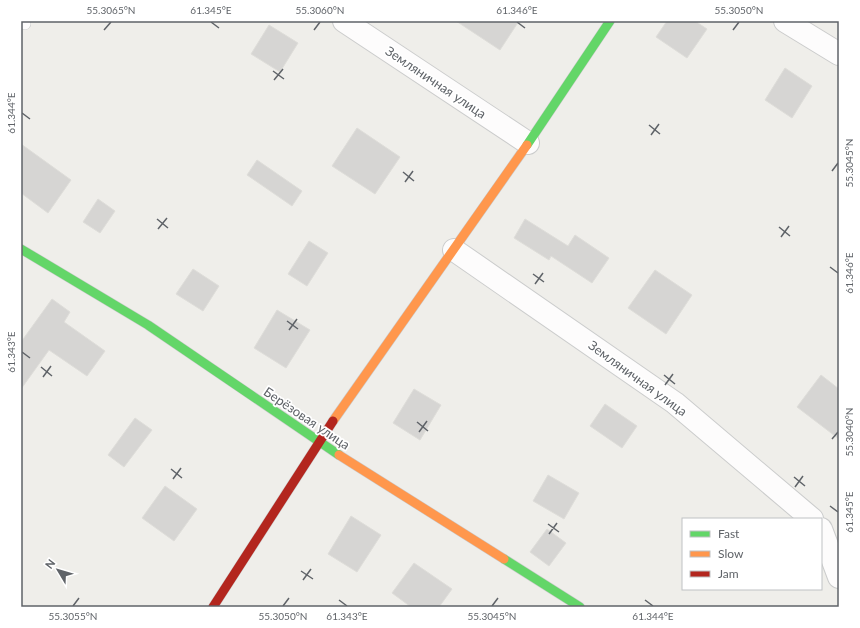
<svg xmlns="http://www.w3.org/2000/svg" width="860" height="628" viewBox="0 0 860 628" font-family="Lato,sans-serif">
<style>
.building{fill:#d6d5d3;stroke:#deddd9}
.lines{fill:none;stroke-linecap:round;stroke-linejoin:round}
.lane-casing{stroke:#cbcccc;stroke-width:12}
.street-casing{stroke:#cbcccc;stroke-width:24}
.fast-casing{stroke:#cacacb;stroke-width:10}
.slow-casing{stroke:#cacacb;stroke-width:10}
.jam-casing{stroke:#cacacb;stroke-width:10}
.lane{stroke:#fdfcfc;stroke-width:11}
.street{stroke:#fdfcfc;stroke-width:22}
.fast{stroke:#63d668;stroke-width:9}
.slow{stroke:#ff974d;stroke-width:9}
.jam{stroke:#b3261e;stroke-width:9}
.ticks{fill:none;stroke:#5f6368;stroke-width:1.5}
.labels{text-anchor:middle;stroke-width:3.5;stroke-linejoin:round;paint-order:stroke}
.street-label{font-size:13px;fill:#5f6368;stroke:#fff}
.neatline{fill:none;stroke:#5f6368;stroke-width:1.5}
.ticks-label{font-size:10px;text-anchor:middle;fill:#5f6368}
</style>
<rect width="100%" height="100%" fill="#efeeea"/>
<path class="building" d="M 456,21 L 519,21 L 500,50 Z
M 667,21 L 695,21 L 707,29 L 687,58 L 656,37 Z
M 269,25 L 298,43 L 280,72 L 251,54 Z
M 785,68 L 812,86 L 792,118 L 765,100 Z
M 357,128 L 400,157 L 375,194 L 332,166 Z
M 21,144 L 71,180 L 48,213 L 21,193 Z
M 257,160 L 302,191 L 292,206 L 247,175 Z
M 98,199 L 115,211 L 100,233 L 83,222 Z
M 525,219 L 568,246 L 575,235 L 609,258 L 592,283 L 551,256 L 549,260 L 514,238 Z
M 309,241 L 328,253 L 307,286 L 288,274 Z
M 193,269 L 219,286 L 203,311 L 176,294 Z
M 655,270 L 692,295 L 666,334 L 628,308 Z
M 52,299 L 70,312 L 64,322 L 105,351 L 87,376 L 49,350 L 21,389 L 21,342 Z
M 277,310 L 310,330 L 286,368 L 254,348 Z
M 821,375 L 839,389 L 839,439 L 797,407 Z
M 414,389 L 441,405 L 420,440 L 393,423 Z
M 605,404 L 637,426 L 622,448 L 590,426 Z
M 135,418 L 152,430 L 124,467 L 108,455 Z
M 548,475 L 579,493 L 564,519 L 533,501 Z
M 165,486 L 197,509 L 174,541 L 142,518 Z
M 351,516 L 381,535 L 357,572 L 328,554 Z
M 547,529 L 566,543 L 549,566 L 530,552 Z
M 414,563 L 452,589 L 439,607 L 411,607 L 392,593 Z"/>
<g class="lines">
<g class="lane-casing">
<path id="lane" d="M 21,21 L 25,24"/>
</g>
<g class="street-casing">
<path id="street" d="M 344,21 L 528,143
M 785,21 L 839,54
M 454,250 L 675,403 L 812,519
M 821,529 L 839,577"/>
</g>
<g class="fast-casing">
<path id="fast" d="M 527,145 L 610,21
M 21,249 L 148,325 L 339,455
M 504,559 L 580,607"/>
</g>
<g class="slow-casing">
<path id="slow" d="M 333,421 L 527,145
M 339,455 L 504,559"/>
</g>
<g class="jam-casing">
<path id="jam" d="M 213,607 L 333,421"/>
</g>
<use href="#lane" class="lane"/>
<use href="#street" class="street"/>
<use href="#fast" class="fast"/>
<use href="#slow" class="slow"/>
<use href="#jam" class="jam"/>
</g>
<path class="ticks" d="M 211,22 L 219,28M 517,22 L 525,28M 104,30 L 111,22M 314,30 L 320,22M 733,30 L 739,22M 273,71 L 284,79M 274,80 L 283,69M 22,113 L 30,119M 649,125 L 660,134M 651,135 L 659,124M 832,171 L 838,163M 403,172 L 414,181M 405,182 L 413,171M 157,219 L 168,228M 779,227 L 790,236M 158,229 L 167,218M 781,237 L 789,226M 830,267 L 838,273M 533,274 L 544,282M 535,284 L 543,273M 287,321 L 298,329M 289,330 L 297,319M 22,352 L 30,358M 41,367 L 52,376M 664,375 L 675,384M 43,377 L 51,366M 665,385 L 673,374M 417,422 L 428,431M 419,432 L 427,421M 832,439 L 838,432M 171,469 L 182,478M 794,477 L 805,486M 173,479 L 181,468M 795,487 L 803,476M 830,506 L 838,512M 548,524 L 559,532M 549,534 L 557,523M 301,571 L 313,579M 303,580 L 311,569M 339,600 L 347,606M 645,600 L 653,606M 73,606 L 79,598M 283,606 L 289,598M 492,606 L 498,598"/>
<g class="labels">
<g class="street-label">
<text transform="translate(436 82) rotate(34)" y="5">Земляничная улица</text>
<text transform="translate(638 378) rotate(36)" y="5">Земляничная улица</text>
<text transform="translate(307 418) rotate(34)" y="5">Берёзовая улица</text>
</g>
</g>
<rect width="860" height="628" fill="none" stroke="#ffffff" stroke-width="44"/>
<rect x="682" y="518" width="140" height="72" fill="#ffffff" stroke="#bfc1c3"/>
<rect x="690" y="531" width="20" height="6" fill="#63d668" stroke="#bfc1c3"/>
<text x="718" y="538" font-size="12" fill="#5f6368">Fast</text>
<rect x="690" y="551" width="20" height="6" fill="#ff974d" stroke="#bfc1c3"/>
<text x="718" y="558" font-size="12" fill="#5f6368">Slow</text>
<rect x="690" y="571" width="20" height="6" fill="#b3261e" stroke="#bfc1c3"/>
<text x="718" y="578" font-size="12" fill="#5f6368">Jam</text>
<g transform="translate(58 570) rotate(308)" stroke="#ffffff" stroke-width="3" paint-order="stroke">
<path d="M0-3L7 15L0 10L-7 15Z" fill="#5f6368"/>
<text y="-6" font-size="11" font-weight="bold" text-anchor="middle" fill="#5f6368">N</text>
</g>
<rect x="22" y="22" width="816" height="584" class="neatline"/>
<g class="ticks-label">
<text x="111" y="14">55.3065°N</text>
<text x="211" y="14">61.345°E</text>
<text x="320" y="14">55.3060°N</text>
<text x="517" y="14">61.346°E</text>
<text x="739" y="14">55.3050°N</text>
<text transform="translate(11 113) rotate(-90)" y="4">61.344°E</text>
<text transform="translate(849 163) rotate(-90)" y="4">55.3045°N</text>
<text transform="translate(849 273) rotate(-90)" y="4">61.346°E</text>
<text transform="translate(11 352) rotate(-90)" y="4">61.343°E</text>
<text transform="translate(849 432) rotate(-90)" y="4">55.3040°N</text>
<text transform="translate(849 512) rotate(-90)" y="4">61.345°E</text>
<text x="73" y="620">55.3055°N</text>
<text x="283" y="620">55.3050°N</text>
<text x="347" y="620">61.343°E</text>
<text x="492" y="620">55.3045°N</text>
<text x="653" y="620">61.344°E</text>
</g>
</svg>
